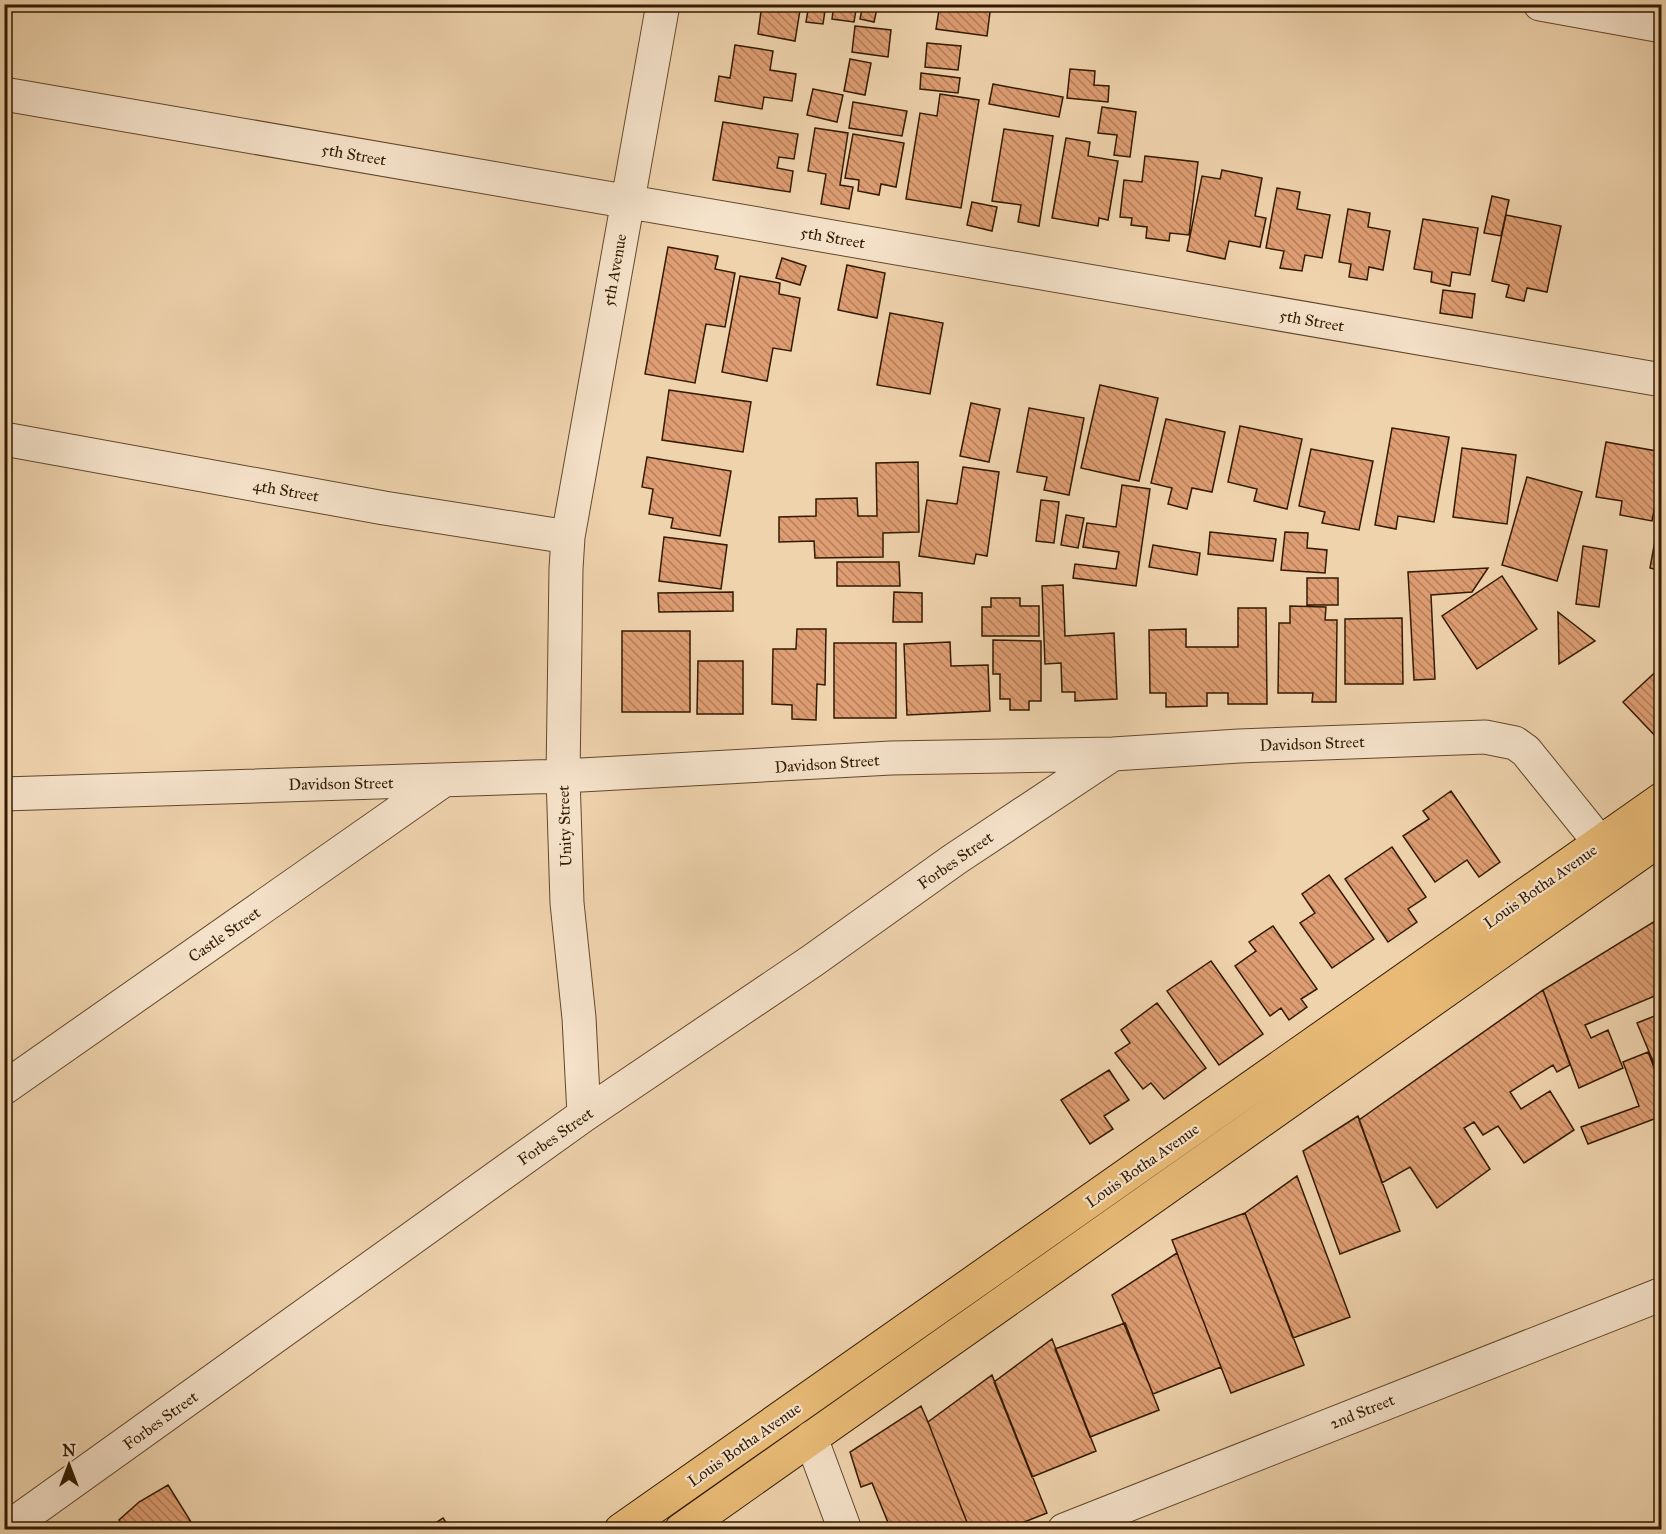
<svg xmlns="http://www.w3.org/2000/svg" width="1666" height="1534" viewBox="0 0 1666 1534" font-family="'IM FELL Great Primer',serif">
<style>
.building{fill:url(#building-back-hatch);stroke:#331a00;stroke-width:1.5}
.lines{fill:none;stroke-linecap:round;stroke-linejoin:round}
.minor-casing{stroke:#62482b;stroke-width:35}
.major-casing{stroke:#331a00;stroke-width:35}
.minor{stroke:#f5e2ca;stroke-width:33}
.major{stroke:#e8ba76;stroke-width:33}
.labels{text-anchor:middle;stroke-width:4.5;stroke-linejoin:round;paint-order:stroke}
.street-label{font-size:16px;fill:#331a00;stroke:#f5e2ca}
</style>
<defs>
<pattern id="building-back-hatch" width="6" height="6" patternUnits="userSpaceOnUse" patternTransform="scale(1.5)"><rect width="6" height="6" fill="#de9d72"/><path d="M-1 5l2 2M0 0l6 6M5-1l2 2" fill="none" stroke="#b57f5b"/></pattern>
</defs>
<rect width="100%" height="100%" fill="#efd3ad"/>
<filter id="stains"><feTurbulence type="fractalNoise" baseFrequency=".00333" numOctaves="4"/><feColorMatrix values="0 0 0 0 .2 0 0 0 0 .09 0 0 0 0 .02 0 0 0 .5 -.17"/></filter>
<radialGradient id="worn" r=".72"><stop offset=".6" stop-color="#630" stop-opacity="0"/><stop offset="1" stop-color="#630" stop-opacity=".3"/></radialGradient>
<path class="building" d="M 762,4 L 801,4 L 795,41 L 758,34 Z
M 809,4 L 826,4 L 823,24 L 806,22 Z
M 834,4 L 857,4 L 854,22 L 832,19 Z
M 863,4 L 878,4 L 874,22 L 860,19 Z
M 940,4 L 991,4 L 987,36 L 936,29 Z
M 855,26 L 891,30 L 888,57 L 852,52 Z
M 927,43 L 961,46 L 958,70 L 925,67 Z
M 735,45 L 773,51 L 770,70 L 796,74 L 792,101 L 764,97 L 762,109 L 715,101 L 719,76 L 730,78 Z
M 850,59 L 871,63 L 865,95 L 844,91 Z
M 1070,69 L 1095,71 L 1094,85 L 1109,86 L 1108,102 L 1067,98 Z
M 921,73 L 960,78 L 958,93 L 920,89 Z
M 993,84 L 1063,97 L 1059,117 L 989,104 Z
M 813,89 L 843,95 L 837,122 L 807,115 Z
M 940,94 L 979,100 L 961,208 L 906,199 L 920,113 L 937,116 Z
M 853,102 L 907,111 L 902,136 L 849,128 Z
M 1102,107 L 1136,112 L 1130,157 L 1114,155 L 1117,135 L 1098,133 Z
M 723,122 L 798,134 L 794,159 L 779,157 L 777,168 L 793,171 L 790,192 L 713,180 Z
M 815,128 L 848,133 L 840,185 L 853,187 L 849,209 L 821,204 L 826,174 L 808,171 Z
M 1004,129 L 1053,136 L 1039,226 L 1018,222 L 1021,205 L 992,201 Z
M 853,134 L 904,143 L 896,187 L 881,184 L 879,195 L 858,191 L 859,180 L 845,178 Z
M 1066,138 L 1090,142 L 1088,156 L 1118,161 L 1108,220 L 1099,218 L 1098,226 L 1052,218 Z
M 1145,156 L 1198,162 L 1189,235 L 1170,233 L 1169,241 L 1146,238 L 1147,227 L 1131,225 L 1132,218 L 1120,217 L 1124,180 L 1142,182 Z
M 1222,170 L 1262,178 L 1255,216 L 1266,218 L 1260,247 L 1229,241 L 1225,259 L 1187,251 L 1202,176 L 1220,179 Z
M 1277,188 L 1300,192 L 1297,209 L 1330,215 L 1322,258 L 1305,255 L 1302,271 L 1280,268 L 1284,251 L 1266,248 Z
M 1492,196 L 1509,200 L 1501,236 L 1484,233 Z
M 972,202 L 997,207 L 992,231 L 967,225 Z
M 1348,209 L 1370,213 L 1368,227 L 1390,231 L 1383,270 L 1369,267 L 1367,280 L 1349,277 L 1351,264 L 1339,262 Z
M 1506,215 L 1561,226 L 1547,292 L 1527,288 L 1524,301 L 1506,297 L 1509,285 L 1492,281 Z
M 1423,219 L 1478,228 L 1470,275 L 1452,272 L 1450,286 L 1431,282 L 1432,272 L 1414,269 Z
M 668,247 L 718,256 L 715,269 L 735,273 L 725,327 L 706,324 L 695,383 L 645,374 Z
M 782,258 L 806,266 L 800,285 L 776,278 Z
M 847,265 L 885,273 L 877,318 L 838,310 Z
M 740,276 L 780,283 L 779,294 L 800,298 L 791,351 L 773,348 L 767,381 L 722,372 Z
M 1443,290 L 1475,294 L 1472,318 L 1440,313 Z
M 890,313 L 943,323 L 930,394 L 877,385 Z
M 1100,385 L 1158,398 L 1139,481 L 1081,468 Z
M 669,390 L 751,402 L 743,452 L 662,440 Z
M 971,403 L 1000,409 L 989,462 L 960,456 Z
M 1029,408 L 1084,418 L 1069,495 L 1044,490 L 1047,477 L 1017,472 Z
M 1166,419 L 1225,432 L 1212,492 L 1192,488 L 1187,509 L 1168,504 L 1172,488 L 1151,483 Z
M 1240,426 L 1302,439 L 1287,509 L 1254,501 L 1257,489 L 1228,482 Z
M 1392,428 L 1449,437 L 1434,522 L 1398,516 L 1396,529 L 1375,525 Z
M 1606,442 L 1662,452 L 1662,469 L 1652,521 L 1620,515 L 1622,501 L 1596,497 Z
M 1462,448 L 1516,455 L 1507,524 L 1453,517 Z
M 1311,449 L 1373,461 L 1359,530 L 1322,523 L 1325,512 L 1299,506 Z
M 647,457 L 731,471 L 720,536 L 671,528 L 673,518 L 649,514 L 653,489 L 642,487 Z
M 918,462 L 919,532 L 883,533 L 883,557 L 815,558 L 814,541 L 779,542 L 779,517 L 816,516 L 816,499 L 857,498 L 858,516 L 877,516 L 876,463 Z
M 963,467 L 999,472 L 987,556 L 976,554 L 974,564 L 919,556 L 927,500 L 957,504 Z
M 1527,477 L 1582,492 L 1557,581 L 1502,565 Z
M 1122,485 L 1150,489 L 1136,586 L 1073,578 L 1075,564 L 1116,569 L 1119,552 L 1083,547 L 1087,523 L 1116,527 Z
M 1041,500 L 1059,502 L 1054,543 L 1036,541 Z
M 1662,502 L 1662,571 L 1650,568 Z
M 1066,515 L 1084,518 L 1078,548 L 1061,545 Z
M 1210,532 L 1276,539 L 1273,561 L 1208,554 Z
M 1285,532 L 1308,533 L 1307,548 L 1327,550 L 1325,573 L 1281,570 Z
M 664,537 L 727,545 L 721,589 L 659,581 Z
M 1153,545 L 1200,553 L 1197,575 L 1149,567 Z
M 1583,546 L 1607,550 L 1599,607 L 1576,604 Z
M 837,562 L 899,562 L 900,586 L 837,586 Z
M 1488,568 L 1472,592 L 1431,595 L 1435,679 L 1414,680 L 1408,572 Z
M 1502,576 L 1537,629 L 1477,669 L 1442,616 Z
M 1307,578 L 1338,578 L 1338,605 L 1307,605 Z
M 1063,585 L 1065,636 L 1114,633 L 1117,699 L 1075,701 L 1075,692 L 1062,692 L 1061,663 L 1045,664 L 1042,586 Z
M 733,592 L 733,611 L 659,612 L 658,593 Z
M 894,592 L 922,593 L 922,622 L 893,622 Z
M 991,598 L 1020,598 L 1020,606 L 1039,606 L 1039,636 L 982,636 L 982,607 L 991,607 Z
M 1290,606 L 1326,607 L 1325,620 L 1337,620 L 1336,702 L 1312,702 L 1313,693 L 1278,693 L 1279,623 L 1290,623 Z
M 1238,608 L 1266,608 L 1267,704 L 1228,704 L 1228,693 L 1207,693 L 1207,706 L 1166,707 L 1166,693 L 1150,693 L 1149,630 L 1186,629 L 1186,647 L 1238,647 Z
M 1558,612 L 1595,641 L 1559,664 Z
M 1402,618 L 1403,684 L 1345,684 L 1345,619 Z
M 797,629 L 826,629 L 825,685 L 817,684 L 816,720 L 792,719 L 792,705 L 772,704 L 773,649 L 796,649 Z
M 622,631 L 690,631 L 690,712 L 622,712 Z
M 993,640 L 1041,641 L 1041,701 L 1029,701 L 1029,710 L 1010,710 L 1010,699 L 1000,699 L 1000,674 L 993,674 Z
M 950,642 L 951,666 L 988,665 L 990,711 L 907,715 L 904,644 Z
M 834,643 L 896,643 L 896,718 L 834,718 Z
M 698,661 L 743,661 L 743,714 L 697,714 Z
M 1662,666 L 1662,743 L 1623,702 Z
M 1451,791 L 1500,862 L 1479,877 L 1467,860 L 1435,882 L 1403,836 L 1429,819 L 1423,811 Z
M 1392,847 L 1426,897 L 1408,909 L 1417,922 L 1388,942 L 1345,879 Z
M 1329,875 L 1374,939 L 1332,968 L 1300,923 L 1315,913 L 1302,894 Z
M 1662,917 L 1662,939 L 1655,921 Z
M 1655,921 L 1662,939 L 1662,993 L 1585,1025 L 1591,1038 L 1608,1030 L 1623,1068 L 1579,1088 L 1543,990 Z
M 1273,926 L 1317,989 L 1301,999 L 1307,1007 L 1289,1020 L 1281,1008 L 1270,1016 L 1235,966 L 1256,951 L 1249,942 Z
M 1211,961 L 1263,1034 L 1219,1065 L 1167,991 Z
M 1543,990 L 1570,1065 L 1557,1072 L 1553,1065 L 1510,1092 L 1521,1109 L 1550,1091 L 1574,1130 L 1524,1163 L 1498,1126 L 1483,1135 L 1474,1122 L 1464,1128 L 1490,1169 L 1437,1208 L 1410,1167 L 1382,1183 L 1359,1120 Z
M 1157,1003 L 1206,1068 L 1164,1099 L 1151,1083 L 1143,1089 L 1115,1053 L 1130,1043 L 1121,1030 Z
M 1662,1013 L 1662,1063 L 1655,1066 L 1637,1023 Z
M 1648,1052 L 1662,1088 L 1662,1116 L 1588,1144 L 1581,1127 L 1639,1106 L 1623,1062 Z
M 1109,1070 L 1129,1100 L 1104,1116 L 1113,1129 L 1090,1144 L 1061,1100 Z
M 1358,1116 L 1400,1231 L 1340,1254 L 1303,1151 Z
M 1297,1176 L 1350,1317 L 1293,1338 L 1245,1213 Z
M 1245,1213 L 1304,1365 L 1231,1393 L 1172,1240 Z
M 1177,1253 L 1221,1367 L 1153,1394 L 1112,1295 Z
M 1125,1323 L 1159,1410 L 1090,1437 L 1055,1349 Z
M 1052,1339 L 1096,1451 L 1032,1477 L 994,1382 Z
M 992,1375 L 1047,1513 L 1004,1530 L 970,1530 L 928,1422 Z
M 921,1406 L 928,1422 L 970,1530 L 891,1530 L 872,1483 L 861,1487 L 850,1452 Z
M 168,1485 L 196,1530 L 125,1530 L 119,1520 L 139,1502 Z
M 443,1518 L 451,1530 L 425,1530 Z"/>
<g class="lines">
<g class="minor-casing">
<path id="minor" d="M 1540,4 L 1662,26
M 4,94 L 1662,380
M 4,439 L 384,508 L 568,537
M 4,794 L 563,776 L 891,758 L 1113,754 L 1239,746 L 1485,737 L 1515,743 L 1526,751 L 1601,844
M 4,1088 L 444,780
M 584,1115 L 579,1018 L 567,903 L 563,776 L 566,569 L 568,537 L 663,4
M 811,1438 L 845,1530
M 5,1530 L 584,1115 L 812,961 L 955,859 L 1113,754
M 1064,1530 L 1662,1294"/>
</g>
<g class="major-casing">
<path id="major" d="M 621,1530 L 1662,799
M 681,1530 L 1662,838"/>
</g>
<use href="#minor" class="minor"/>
<use href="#major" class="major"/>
</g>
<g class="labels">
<g class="street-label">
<text transform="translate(354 154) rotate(10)" y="6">5th Street</text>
<text transform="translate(833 237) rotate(10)" y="6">5th Street</text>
<text transform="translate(614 270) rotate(-80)" y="6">5th Avenue</text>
<text transform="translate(1312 320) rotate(10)" y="6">5th Street</text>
<text transform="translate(286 490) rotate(10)" y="6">4th Street</text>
<text transform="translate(1312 743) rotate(-2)" y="6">Davidson Street</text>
<text transform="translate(827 763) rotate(-4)" y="6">Davidson Street</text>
<text transform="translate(341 783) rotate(-1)" y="6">Davidson Street</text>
<text transform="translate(564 826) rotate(-92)" y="6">Unity Street</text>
<text transform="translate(955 860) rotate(-35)" y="6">Forbes Street</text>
<text transform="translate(1540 886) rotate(-35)" y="6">Louis Botha Avenue</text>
<text transform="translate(224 934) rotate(-35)" y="6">Castle Street</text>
<text transform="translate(555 1136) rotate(-35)" y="6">Forbes Street</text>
<text transform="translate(1142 1165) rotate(-35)" y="6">Louis Botha Avenue</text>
<text transform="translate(1362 1411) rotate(-22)" y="6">2nd Street</text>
<text transform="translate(160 1420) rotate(-36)" y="6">Forbes Street</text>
<text transform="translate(744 1444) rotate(-35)" y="6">Louis Botha Avenue</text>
</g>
</g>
<rect width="1666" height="1534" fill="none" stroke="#efd3ad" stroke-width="24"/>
<rect x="6" y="6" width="1654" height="1522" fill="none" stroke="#331a00" stroke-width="3"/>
<rect x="12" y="12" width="1642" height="1510" fill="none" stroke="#331a00" stroke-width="1.5"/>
<g transform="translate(69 1465)" stroke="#f5e2ca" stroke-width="4.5" paint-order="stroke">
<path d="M0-4.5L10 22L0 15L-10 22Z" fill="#331a00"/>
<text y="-9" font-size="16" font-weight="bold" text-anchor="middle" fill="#331a00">N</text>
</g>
<rect width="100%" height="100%" filter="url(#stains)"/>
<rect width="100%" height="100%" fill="url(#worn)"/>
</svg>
